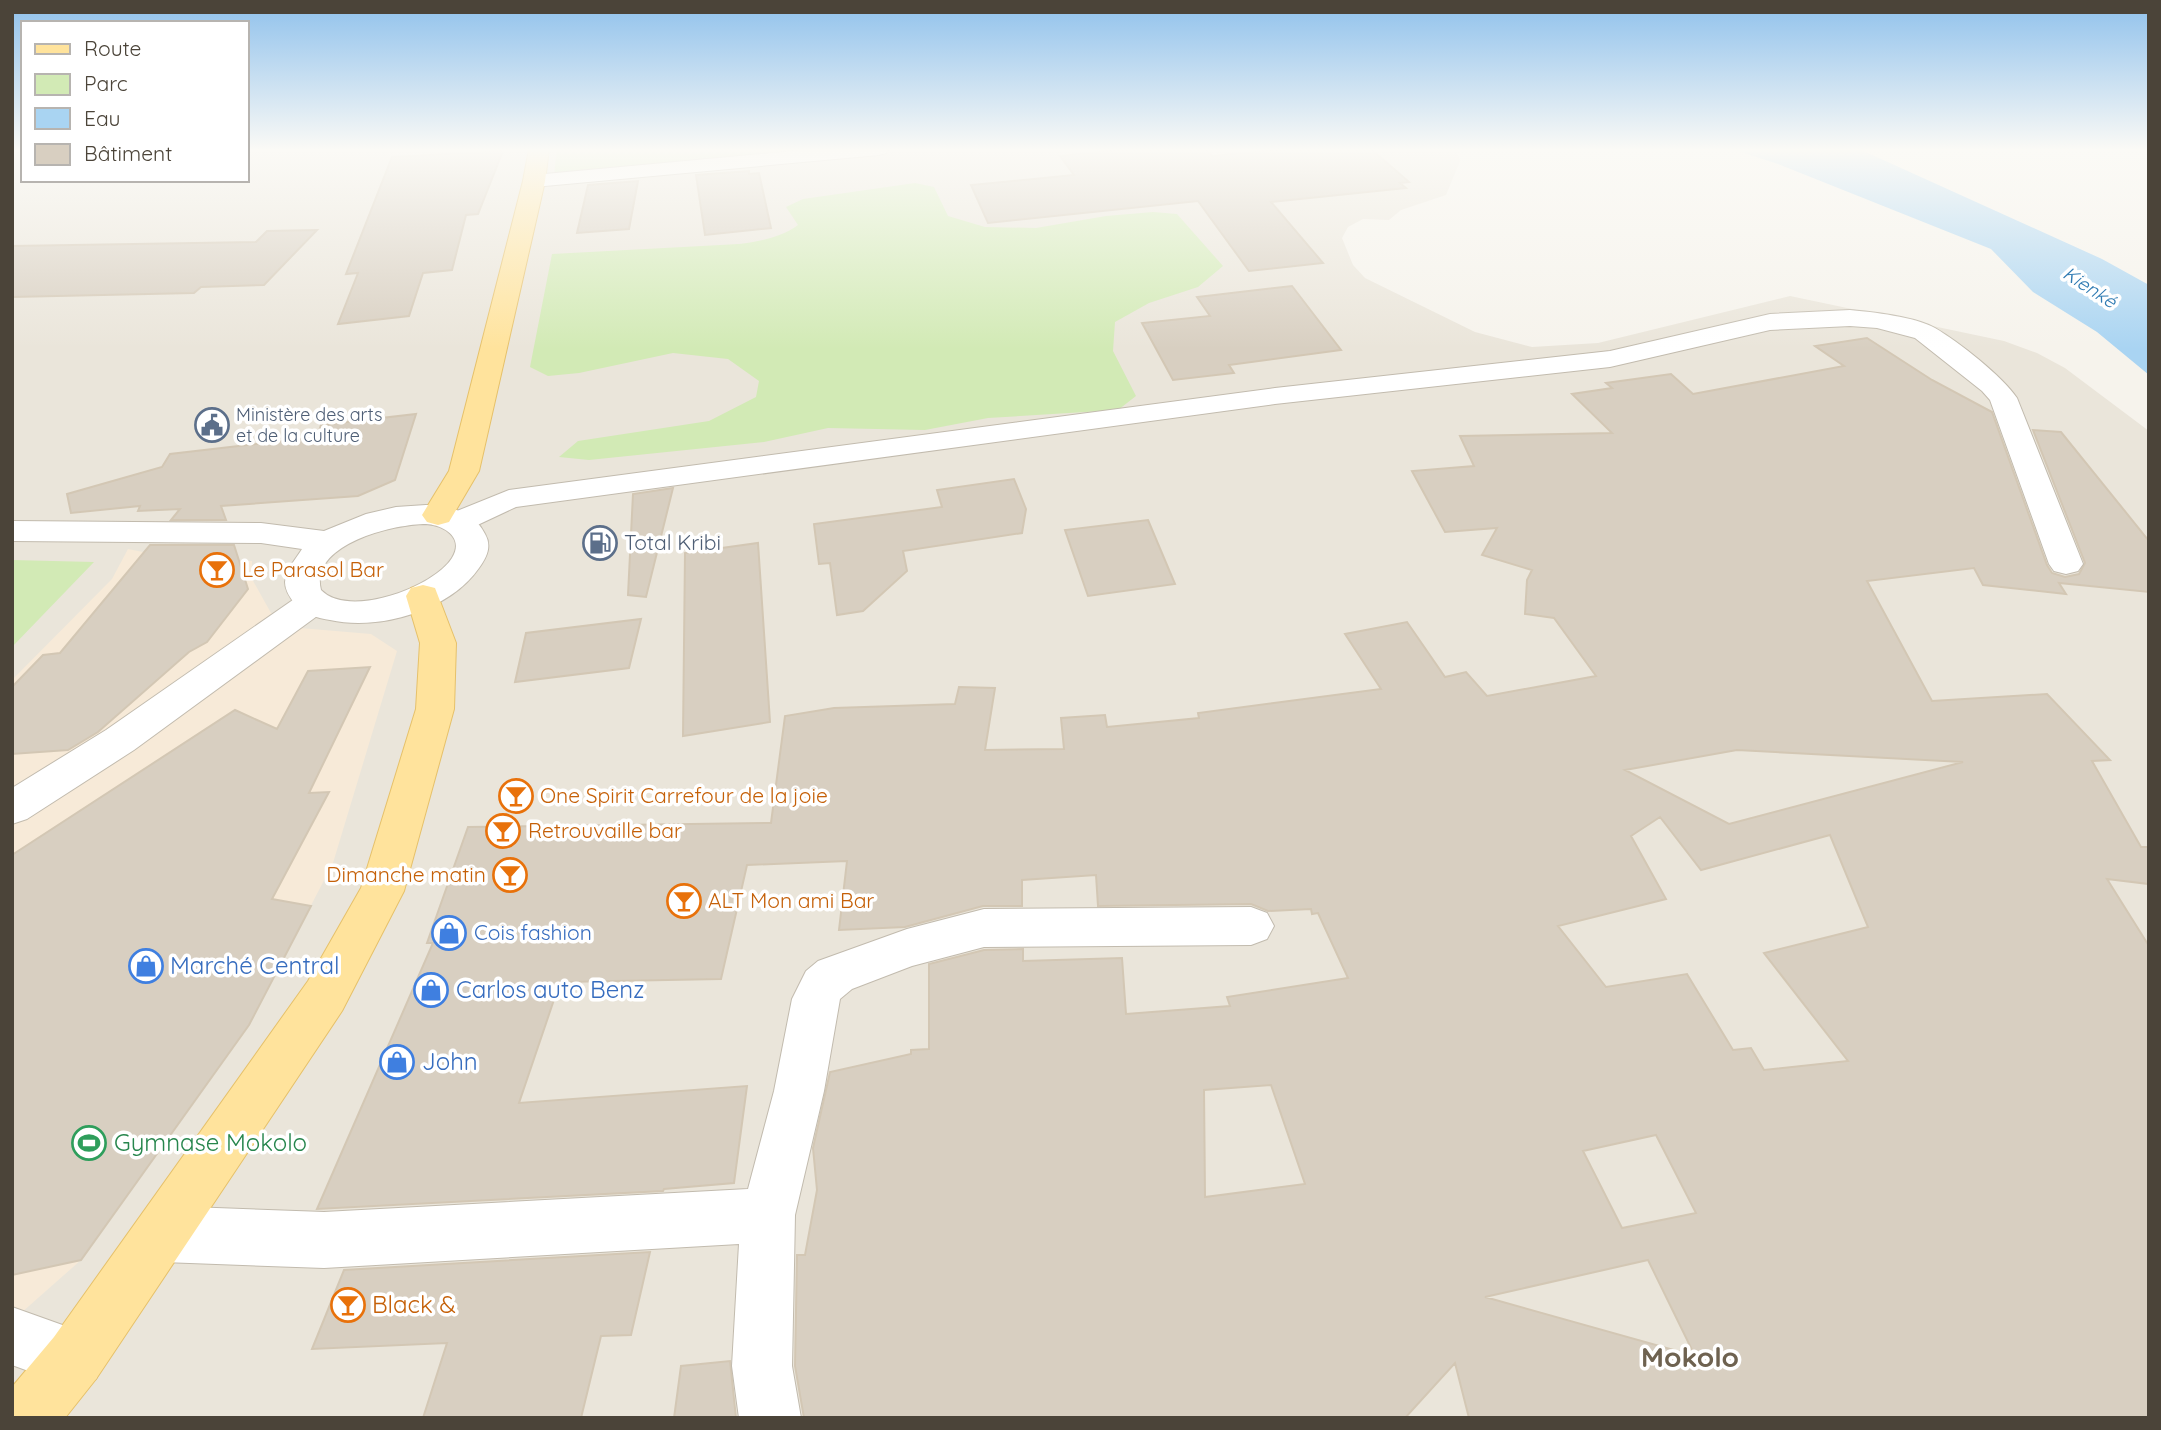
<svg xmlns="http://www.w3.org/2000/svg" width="2161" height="1430" viewBox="0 0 2161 1430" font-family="Quicksand,sans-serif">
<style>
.residential{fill:#eae5da}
.commercial{fill:#f7ead8}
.green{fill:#d2eab5}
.water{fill:#a9d4f2}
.building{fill:#d8cfc1;stroke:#d3c7b4;stroke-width:2;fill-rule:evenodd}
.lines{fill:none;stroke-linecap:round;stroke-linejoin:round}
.minor-casing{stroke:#c2bbae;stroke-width:2}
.tertiary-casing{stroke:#c2bbae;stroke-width:2}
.primary-casing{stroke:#e6c16a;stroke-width:2}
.minor{fill:#fff;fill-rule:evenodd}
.tertiary{fill:#fff;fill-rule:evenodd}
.primary{fill:#ffe39c;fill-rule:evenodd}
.labels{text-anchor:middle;stroke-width:7;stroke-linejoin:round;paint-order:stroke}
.far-service-label{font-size:18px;fill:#4e5e75;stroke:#fff;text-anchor:start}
.far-water-label{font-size:19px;font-style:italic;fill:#2e7ab2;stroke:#fff}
.service-label{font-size:21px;fill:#4e5e75;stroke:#fff;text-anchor:start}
.food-label{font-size:21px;fill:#c56008;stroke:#fff;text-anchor:start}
.shop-label{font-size:21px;fill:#366cbe;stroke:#fff;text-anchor:start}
.near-shop-label{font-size:24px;fill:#366cbe;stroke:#fff;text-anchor:start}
.near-leisure-label{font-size:24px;fill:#27864d;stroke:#fff;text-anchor:start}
.near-food-label{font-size:24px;fill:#c56008;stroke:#fff;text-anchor:start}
.near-neighbourhood-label{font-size:28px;font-weight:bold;fill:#6e6250;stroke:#fff}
</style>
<rect width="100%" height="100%" fill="#f6f3ec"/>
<path class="residential" d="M 12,149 L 23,149 L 23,180 L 247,180 L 247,149 L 1456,149 L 1460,161 L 1446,195 L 1401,210 L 1389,220 L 1363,219 L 1348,227 L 1342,238 L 1353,265 L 1365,278 L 1475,332 L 1532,347 L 1598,343 L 1790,296 L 2004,341 L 2037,353 L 2065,368 L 2149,431 L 2149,1418 L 12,1418 Z"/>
<path class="commercial" d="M 128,549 L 178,559 L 252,561 L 252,579 L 271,613 L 300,628 L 371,634 L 397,651 L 333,863 L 249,1025 L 81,1260 L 12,1321 L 12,680 L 112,579 Z"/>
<path class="green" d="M 557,149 L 820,149 L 554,175 Z
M 915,183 L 934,187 L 948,216 L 985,227 L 1036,228 L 1106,216 L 1153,212 L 1177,214 L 1223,266 L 1198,287 L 1149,303 L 1115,322 L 1113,351 L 1136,396 L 1118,410 L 988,418 L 925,430 L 828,428 L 764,442 L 589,460 L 559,457 L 578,441 L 709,421 L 756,397 L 759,381 L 728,359 L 673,353 L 579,373 L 548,376 L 530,367 L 552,254 L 739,244 C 760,241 780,238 798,225 L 786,207 L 803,199 Z
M 12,560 L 94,562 L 12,647 Z"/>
<path class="water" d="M 1732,149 L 1859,149 L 2102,259 L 2149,285 L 2149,375 L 2097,332 L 2033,292 L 1991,249 L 1778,164 Z"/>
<path class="building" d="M 1126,149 L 1206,149 L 1212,156 L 1286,149 L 1371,149 L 1409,182 L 1400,183 L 1406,188 L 1271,202 L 1323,263 L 1249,271 L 1198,201 L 988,223 L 971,185 L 1074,175 L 1060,156 Z
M 503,151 L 478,214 L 466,215 L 452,270 L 423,273 L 409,316 L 338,324 L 358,273 L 346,274 L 392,157 Z
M 749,171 L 749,174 L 759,173 L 771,228 L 705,235 L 696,175 Z
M 638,181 L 629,229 L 577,233 L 588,185 Z
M 317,230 L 264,285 L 201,287 L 194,293 L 12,297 L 12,246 L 256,242 L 267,231 Z
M 1292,286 L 1341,350 L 1229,365 L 1234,373 L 1173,380 L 1142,323 L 1210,316 L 1197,297 Z
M 1867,338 L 1932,380 L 1992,412 L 2047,565 L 2052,573 L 2065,577 L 2079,574 L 2085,563 L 2033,430 L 2061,432 L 2149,541 L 2149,592 L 2059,583 L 2066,594 L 1983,585 L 1974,568 L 1867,581 L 1932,701 L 2047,694 L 2110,760 L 2092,761 L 2141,847 L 2149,847 L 2149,884 L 2107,879 L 2149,946 L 2149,1418 L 1469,1418 L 1455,1363 L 1405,1418 L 804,1418 L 795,1366 L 797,1255 L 805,1255 L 817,1190 L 813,1148 L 830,1072 L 911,1054 L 911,1050 L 929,1049 L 929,964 L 984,950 L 1023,949 L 1023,961 L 1122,958 L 1126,1014 L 1230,1006 L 1227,997 L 1348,978 L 1318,913 L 1312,914 L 1311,909 L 1268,911 L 1251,904 L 1098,906 L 1096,875 L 1022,880 L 1022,906 L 983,906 L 905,927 L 839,930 L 847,861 L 747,865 L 721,979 L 560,982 L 519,1103 L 747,1086 L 734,1183 L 664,1189 L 663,1191 L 317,1209 L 433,943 L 427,943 L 468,827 L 771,823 L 785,716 L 834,708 L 955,704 L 959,687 L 995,688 L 985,750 L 1064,749 L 1061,718 L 1105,715 L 1107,727 L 1199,718 L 1198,713 L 1381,689 L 1345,634 L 1407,622 L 1445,677 L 1466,672 L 1487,696 L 1596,676 L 1554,618 L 1525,614 L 1527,580 L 1532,570 L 1482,555 L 1497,528 L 1445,532 L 1412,471 L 1474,466 L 1460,436 L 1612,433 L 1572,394 L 1612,388 L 1606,383 L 1671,374 L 1693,394 L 1844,366 L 1815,346 ZM 1737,750 L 1963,762 L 1729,824 L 1625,770 ZM 1660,817 L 1701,870 L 1830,835 L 1868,927 L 1764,953 L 1848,1061 L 1764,1070 L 1751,1048 L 1733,1050 L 1687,974 L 1606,987 L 1558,926 L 1666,899 L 1631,836 ZM 1271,1085 L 1305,1184 L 1205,1197 L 1204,1090 ZM 1656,1135 L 1696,1213 L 1622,1228 L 1583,1151 ZM 1648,1260 L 1695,1356 L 1485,1297 Z
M 416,414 L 395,480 L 358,496 L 221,506 L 226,520 L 171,520 L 180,509 L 138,511 L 140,506 L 71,513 L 67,494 L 162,467 L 170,454 L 317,437 L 321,425 Z
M 1014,479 L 1026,509 L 1022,533 L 903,551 L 907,571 L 863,611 L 837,615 L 830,563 L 819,564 L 814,524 L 942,507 L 937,490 Z
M 673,488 L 646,597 L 628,595 L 633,494 Z
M 1148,520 L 1175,584 L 1088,596 L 1065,530 Z
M 758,543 L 770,722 L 683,736 L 685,553 Z
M 150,545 L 234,545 L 248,589 L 207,642 L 189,652 L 98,732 L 68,750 L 12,754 L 12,687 L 43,655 L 60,653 Z
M 641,619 L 629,668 L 515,682 L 526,633 Z
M 370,667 L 309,793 L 329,792 L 272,899 L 311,906 L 249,1025 L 81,1260 L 12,1275 L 12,855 L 235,710 L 277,729 L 308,671 Z
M 650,1252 L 631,1335 L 601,1336 L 581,1418 L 423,1418 L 447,1343 L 312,1349 L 344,1270 Z
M 730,1361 L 736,1418 L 674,1418 L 681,1366 Z"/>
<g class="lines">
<g class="minor-casing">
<path id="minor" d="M 816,149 L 889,149 L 886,153 L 879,155 L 534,187 L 526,186 L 523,181 L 526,176 L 534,175 Z
M 1850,310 C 1872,312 1916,317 1935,328 C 1959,342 2002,376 2017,398 L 2083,564 L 2078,571 L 2066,574 L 2054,571 L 2049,564 L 1990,400 L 1982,391 L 1915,338 L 1877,328 L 1850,326 L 1770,330 L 1610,367 L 1275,404 L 516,507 L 469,529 L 458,532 L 447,529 L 442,522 L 447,515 L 509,490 L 1275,388 L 1610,351 L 1770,314 Z
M 312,592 L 324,595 L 329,603 L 324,611 L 134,750 L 27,819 L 12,824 L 12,788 L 106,730 L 300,595 Z
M 1251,907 L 1267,913 L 1274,926 L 1267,939 L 1251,945 L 984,947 L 912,966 L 852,989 L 840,999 L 824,1091 L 795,1215 L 792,1366 L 801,1418 L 739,1418 L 732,1366 L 739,1244 L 324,1268 L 163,1262 L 143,1254 L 135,1234 L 143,1214 L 163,1206 L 324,1212 L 748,1189 L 774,1091 L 792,999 L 806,971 L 818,961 L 907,929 L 984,909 Z
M 12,1307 L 96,1337 L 105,1358 L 96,1379 L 75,1388 L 12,1365 Z"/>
</g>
<g class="tertiary-casing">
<path id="tertiary" d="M 426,505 C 449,506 474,511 485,534 C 492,546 487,557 479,568 C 449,611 379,631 330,620 C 318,618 305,615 296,605 C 291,599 285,591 285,582 C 286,569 296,559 302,549 L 261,543 L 12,541 L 12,521 L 261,523 L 324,531 L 366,514 L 396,507 ZM 426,524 C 443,525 465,537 452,558 C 434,587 349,619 321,590 C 309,544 394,524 426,524 Z"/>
</g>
<g class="primary-casing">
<path id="primary" d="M 529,149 L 549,149 L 545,181 L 479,471 L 449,522 L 438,525 L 427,522 L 422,515 L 449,471 L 523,181 Z
M 423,585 L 435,588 L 456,643 L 454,709 L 404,891 L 342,1011 L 96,1379 L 65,1418 L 12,1418 L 12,1387 L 54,1337 L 308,981 L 361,888 L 416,709 L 420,643 L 406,596 L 411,588 Z"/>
</g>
<use href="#minor" class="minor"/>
<use href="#tertiary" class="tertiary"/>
<use href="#primary" class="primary"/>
</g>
<linearGradient id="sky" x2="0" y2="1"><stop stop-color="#8fc1ec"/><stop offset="0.43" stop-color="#fbfaf6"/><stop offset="1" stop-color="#fbfaf6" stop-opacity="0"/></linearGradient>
<rect width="2161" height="349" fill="url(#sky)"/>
<defs>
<g id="civic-ring" transform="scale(1.75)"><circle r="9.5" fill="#fff" stroke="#5c6f8a" stroke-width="1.5"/><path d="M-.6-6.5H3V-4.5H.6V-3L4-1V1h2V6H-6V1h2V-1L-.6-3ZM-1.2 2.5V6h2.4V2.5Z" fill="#5c6f8a"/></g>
<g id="fuel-ring" transform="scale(1.75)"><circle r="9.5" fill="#fff" stroke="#5c6f8a" stroke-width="1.5"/><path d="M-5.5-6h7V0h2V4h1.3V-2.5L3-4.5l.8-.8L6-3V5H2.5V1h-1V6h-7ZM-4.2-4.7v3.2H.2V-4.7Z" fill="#5c6f8a"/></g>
<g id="bar-ring" transform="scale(1.75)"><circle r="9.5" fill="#fff" stroke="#e8710a" stroke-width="1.5"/><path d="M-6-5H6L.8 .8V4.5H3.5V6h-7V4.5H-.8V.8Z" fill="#e8710a"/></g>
<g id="shop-ring" transform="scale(1.75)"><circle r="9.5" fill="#fff" stroke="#3f7fe0" stroke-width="1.5"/><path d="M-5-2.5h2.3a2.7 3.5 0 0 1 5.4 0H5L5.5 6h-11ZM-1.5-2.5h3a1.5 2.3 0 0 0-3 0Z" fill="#3f7fe0"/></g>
<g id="stadium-ring" transform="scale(1.75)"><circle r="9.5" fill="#fff" stroke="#2e9e5b" stroke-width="1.5"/><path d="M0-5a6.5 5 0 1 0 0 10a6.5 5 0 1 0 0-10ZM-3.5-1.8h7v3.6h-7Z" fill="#2e9e5b"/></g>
</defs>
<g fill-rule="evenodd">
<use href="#civic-ring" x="212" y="425"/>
<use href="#fuel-ring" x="600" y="543"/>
<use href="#bar-ring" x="217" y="570"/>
<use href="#bar-ring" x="516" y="796"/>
<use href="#bar-ring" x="503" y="831"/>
<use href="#bar-ring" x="510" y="875"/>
<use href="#bar-ring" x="684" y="901"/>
<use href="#shop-ring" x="449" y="933"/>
<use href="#shop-ring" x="146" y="966"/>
<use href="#shop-ring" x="431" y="990"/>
<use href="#shop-ring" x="397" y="1062"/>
<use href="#stadium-ring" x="89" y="1143"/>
<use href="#bar-ring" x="348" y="1305"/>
</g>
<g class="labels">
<g class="far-service-label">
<text x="236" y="421">Ministère des arts<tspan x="236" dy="21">et de la culture</tspan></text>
</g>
<g class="far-water-label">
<text transform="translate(2090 287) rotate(33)" y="7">Kienké</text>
</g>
<g class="service-label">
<text x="624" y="550">Total Kribi</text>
</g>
<g class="food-label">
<text x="242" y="577">Le Parasol Bar</text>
<text x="540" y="803">One Spirit Carrefour de la joie</text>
<text x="528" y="838">Retrouvaille bar</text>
<text x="486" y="882" text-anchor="end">Dimanche matin</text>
<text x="708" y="908">ALT Mon ami Bar</text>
</g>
<g class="shop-label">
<text x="474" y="940">Cois fashion</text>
</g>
<g class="near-shop-label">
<text x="170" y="974">Marché Central</text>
<text x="456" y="998">Carlos auto Benz</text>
<text x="422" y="1070">John</text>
</g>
<g class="near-leisure-label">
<text x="114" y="1151">Gymnase Mokolo</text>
</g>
<g class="near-food-label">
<text x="372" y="1313">Black &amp;</text>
</g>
<g class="near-neighbourhood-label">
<text x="1690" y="1367">Mokolo</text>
</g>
</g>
<rect width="2161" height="1430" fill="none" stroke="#4b4439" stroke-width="28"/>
<rect x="21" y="21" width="228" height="161" fill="#ffffff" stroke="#b7b4b0" stroke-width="2"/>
<rect x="35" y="44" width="35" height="10" fill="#ffe39c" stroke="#b7b4b0" stroke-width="2"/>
<text x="84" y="56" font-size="21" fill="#4b4439">Route</text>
<rect x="35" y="74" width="35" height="21" fill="#d2eab5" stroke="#b7b4b0" stroke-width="2"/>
<text x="84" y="91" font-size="21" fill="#4b4439">Parc</text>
<rect x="35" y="108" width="35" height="21" fill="#a9d4f2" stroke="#b7b4b0" stroke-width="2"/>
<text x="84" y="126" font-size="21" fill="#4b4439">Eau</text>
<rect x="35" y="144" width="35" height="21" fill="#d8cfc1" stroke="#b7b4b0" stroke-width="2"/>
<text x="84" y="161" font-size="21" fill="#4b4439">Bâtiment</text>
</svg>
